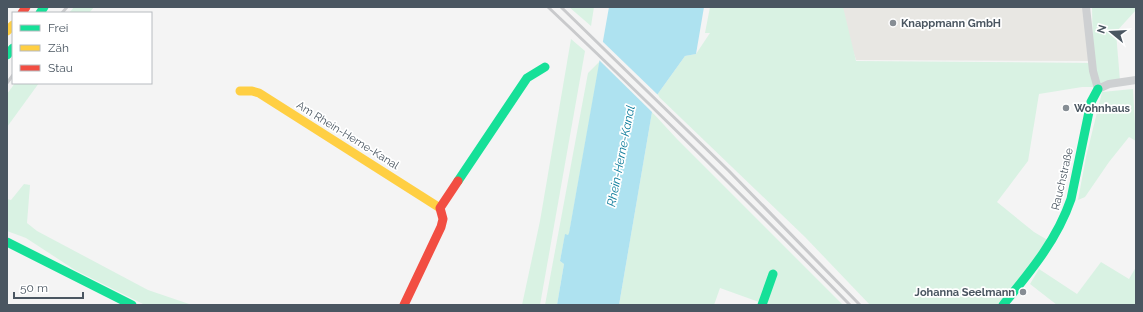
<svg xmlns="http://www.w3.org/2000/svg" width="1143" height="312" viewBox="0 0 1143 312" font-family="Raleway,sans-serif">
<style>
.commercial{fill:#e8e7e3}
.green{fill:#d9f2e3}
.water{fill:#aee2f0}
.pier{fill:#f4f4f4}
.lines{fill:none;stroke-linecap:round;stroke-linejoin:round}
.street{stroke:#ced0d2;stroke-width:8}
.fast{stroke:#16e098;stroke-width:9}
.slow{stroke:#ffcf43;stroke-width:9}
.jam{stroke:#f24e42;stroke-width:9}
.rail{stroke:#c9cacc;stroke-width:3}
.poi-dot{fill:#868d94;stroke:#fff;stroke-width:1.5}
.labels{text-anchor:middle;stroke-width:3.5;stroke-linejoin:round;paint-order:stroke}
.poi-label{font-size:11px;font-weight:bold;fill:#4a5661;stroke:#fff;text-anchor:start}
.street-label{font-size:11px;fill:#4a5661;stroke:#fff}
.water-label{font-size:12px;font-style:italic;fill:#0c7c9b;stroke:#fff}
</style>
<rect width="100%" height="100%" fill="#f4f4f4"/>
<path class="commercial" d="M 839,7 L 1086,7 L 1093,61 L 856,60 Z"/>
<path class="green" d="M 74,7 L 94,7 L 89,13 L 69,13 Z
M 569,7 L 594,7 L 591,26 Z
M 710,7 L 843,7 L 856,61 L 1092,63 L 1096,87 L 1082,87 L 1039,94 L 1028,161 L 997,202 L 1034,232 L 1051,242 L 1000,305 L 870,305 L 805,237 L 657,95 L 685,56 L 696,54 L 710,33 L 705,33 Z
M 1092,7 L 1136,7 L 1136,10 L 1116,32 L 1120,81 L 1098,86 L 1093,50 Z
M 571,39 L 585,51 L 540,305 L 522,305 L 540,221 Z
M 600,61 L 569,234 L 568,235 L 565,235 L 560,261 L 564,264 L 557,305 L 545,305 L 588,73 Z
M 15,83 L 39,83 L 7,127 L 7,94 Z
M 1133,89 L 1136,141 L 1129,137 L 1109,162 L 1085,197 L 1078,200 L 1086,157 L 1102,92 Z
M 652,112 L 677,139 L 843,305 L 759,305 L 759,302 L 720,288 L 714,305 L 619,305 Z
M 24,184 L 30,185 L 27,223 L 37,231 L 148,290 L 192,305 L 145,305 L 75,270 L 26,238 L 7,231 L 7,199 L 11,200 Z
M 1101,262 L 1129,279 L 1136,267 L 1136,305 L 1057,305 L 1030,284 L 1039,269 L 1077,294 Z"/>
<path class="water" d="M 609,7 L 704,7 L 696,54 L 685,56 L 657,95 L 652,112 L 619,305 L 557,305 L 564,264 L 560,261 L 565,234 L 568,235 L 569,233 Z"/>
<path class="pier" d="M 601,40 L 659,96 L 654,114 L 598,59 Z"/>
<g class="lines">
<path class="street" d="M 1086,7 L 1093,71 L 1098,89 L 1109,84 L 1136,80"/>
<path class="fast" d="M 40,13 L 44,7
M 7,55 L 13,48
M 458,181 L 527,78 L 545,67
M 7,242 L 132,305
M 762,305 L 773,274
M 1003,305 C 1030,272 1057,240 1071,199 L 1091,102 L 1098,89"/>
<path class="slow" d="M 7,31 L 13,25
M 240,91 L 252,91 L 259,93 L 440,208"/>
<path class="jam" d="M 22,13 L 26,7
M 404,305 L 441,227 L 443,219 L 440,208 L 458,181"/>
<path class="rail" d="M 548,7 C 651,104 751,204 850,305
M 561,7 L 729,171 L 860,305
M 62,13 L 67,7
M 7,83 L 13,75"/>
</g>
<g class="poi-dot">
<circle cx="893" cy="23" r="4"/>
<circle cx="1066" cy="108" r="4"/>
<circle cx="1023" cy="292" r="4"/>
</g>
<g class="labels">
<g class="poi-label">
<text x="901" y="27">Knappmann GmbH</text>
<text x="1074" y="112">Wohnhaus</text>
<text x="1015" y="296" text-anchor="end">Johanna Seelmann</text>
</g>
<g class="street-label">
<text transform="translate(348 135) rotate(32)" y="4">Am Rhein-Herne-Kanal</text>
<text transform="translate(1062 179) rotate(-77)" y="4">Rauchstraße</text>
</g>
<g class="water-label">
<text transform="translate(621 156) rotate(-79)" y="4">Rhein-Herne-Kanal</text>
</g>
</g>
<rect width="1143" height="312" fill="none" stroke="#4a5661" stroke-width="16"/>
<rect x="12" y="12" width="140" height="72" fill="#ffffff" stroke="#b7bbc0"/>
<rect x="20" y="25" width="20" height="6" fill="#16e098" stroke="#b7bbc0"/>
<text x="48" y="32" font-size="12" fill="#4a5661">Frei</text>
<rect x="20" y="45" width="20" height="6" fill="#ffcf43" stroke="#b7bbc0"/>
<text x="48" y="52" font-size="12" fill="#4a5661">Zäh</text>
<rect x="20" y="65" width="20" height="6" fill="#f24e42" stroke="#b7bbc0"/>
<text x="48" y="72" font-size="12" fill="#4a5661">Stau</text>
<g transform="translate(1111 32) rotate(288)" stroke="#ffffff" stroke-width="3" paint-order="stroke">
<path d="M0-3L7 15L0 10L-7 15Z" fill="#4a5661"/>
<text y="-6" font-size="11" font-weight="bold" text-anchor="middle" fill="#4a5661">N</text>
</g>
<path d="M14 292v6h69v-6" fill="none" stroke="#4a5661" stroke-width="2"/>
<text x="20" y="292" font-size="12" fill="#4a5661" stroke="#ffffff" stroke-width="3" paint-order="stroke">50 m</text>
</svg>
